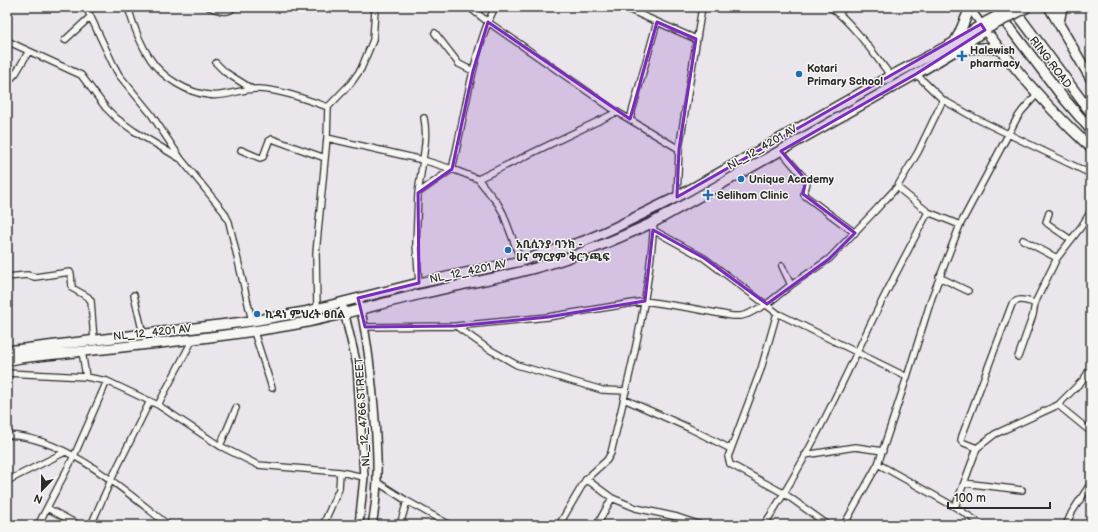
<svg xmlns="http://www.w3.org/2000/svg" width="1098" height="532" viewBox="0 0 1098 532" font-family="'Balsamiq Sans','Noto Sans Ethiopic',sans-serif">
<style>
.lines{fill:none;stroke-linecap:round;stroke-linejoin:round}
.minor-casing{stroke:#2b2b2b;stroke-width:8}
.tertiary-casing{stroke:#2b2b2b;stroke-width:10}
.primary-casing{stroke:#2b2b2b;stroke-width:12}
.trunk-casing{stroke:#2b2b2b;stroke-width:12}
.minor{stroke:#f6f6f2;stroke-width:5.5}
.tertiary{stroke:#f6f6f2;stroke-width:7}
.primary{stroke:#f6f6f2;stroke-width:9}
.trunk{stroke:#f6f6f2;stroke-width:9}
.primary-bridge-casing{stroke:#2b2b2b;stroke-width:12;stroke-linecap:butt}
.primary-bridge{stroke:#f6f6f2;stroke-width:9}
.marked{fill:#7b2cbf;fill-opacity:0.2;stroke:#7b2cbf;stroke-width:3;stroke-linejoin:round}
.poi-dot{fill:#1f6fb2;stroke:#f6f6f2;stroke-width:1.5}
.labels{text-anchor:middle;stroke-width:3;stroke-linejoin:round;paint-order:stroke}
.poi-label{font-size:11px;font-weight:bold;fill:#2b2b2b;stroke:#f6f6f2;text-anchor:start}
.street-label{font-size:11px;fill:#2b2b2b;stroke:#f6f6f2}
</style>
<rect width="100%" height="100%" fill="#ebe6ec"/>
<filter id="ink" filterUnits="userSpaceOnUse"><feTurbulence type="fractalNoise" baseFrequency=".025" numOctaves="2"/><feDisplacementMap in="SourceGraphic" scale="8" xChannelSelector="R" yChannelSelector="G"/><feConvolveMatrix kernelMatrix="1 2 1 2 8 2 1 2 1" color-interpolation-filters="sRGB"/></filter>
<g filter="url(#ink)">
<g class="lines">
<g class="minor-casing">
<path id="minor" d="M 86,7 L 113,64 L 119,75 L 151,114 L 181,159 L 224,212 L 229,222 L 252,321
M 128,7 C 133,25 140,44 151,60 C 163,78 188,93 209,95 C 225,98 242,88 258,89 C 282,90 305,99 328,107
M 209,7 C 218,10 227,15 234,7
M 469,7 L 488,22 C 470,69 464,120 452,169 L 478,179 L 498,204 L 503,213 L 521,261
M 495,7 L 488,22 L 617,112 L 679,149
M 623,7 L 696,39
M 831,7 C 855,26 873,53 891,76
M 839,13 L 845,7
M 435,33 L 459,64 L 473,71
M 65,40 L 90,17
M 7,41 L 81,75 L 106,108 L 116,118 L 134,131 L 179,158
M 216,63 L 225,72 L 252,89
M 916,74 L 943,100 L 975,118 L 1091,174
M 7,83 L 16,73 L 29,51
M 424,118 C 427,133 425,145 423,160 L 452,169
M 630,119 L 657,22
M 327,138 L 423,160 L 418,193
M 241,150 L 260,158 L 263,157 L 269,141 L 272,139 L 325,158
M 781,151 L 806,180 C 809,186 803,189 804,195 L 855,233
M 478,179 L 617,112
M 897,187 L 928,212 L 960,225
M 677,197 L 679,149 L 702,7
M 1049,213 L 1046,222 L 1048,224 L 1071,240
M 653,230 L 704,258 L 777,313 L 907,377
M 1023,240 L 1057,258
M 782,266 L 791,285
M 7,277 L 27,275 L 35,277 L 70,272 L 71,274 L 72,288 L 88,297 L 91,301 L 94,340
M 939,277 L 968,291
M 419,283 L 416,244 L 418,193 L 452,169
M 134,295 L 143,334
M 317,309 L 316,253 L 327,138 L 328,107 L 351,83 L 361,69 L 373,40 L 375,10 L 371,7
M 456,326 L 548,317 L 645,301 L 690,308 L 732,316 L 741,316 L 748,314 L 767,304 L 791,285 L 829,259 L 873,213 L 897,187 L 918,152 L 943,100
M 365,327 L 456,326 L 487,348 L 517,365 L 592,387 L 602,390 L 626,391
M 254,332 L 272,388
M 82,351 L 86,377
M 1018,357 L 1033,315 L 1035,303
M 7,373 L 86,377 L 107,381 L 158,405 L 220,446 L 258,465 L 340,472 L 364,477
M 624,399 L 689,428 L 731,449 L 728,457 L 730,464 L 785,494 L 828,525
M 158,405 L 193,339
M 1058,405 L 1091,432
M 7,435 C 66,437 124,490 168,525
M 220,446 L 236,408
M 977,448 L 964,443 L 961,440 L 962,436 L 1012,304 C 1019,297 1026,301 1035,303 L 1057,258 L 1081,227 L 1091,211
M 731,449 L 761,369 L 777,313
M 805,455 L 855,447 L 883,451
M 878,464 L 955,507 L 983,525
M 586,479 L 612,498 L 636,508 L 677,517 L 701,525
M 7,481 L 65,452
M 377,482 L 407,501 L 450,525
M 964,483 L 1022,490
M 955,507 L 977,448 L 995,434 L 1058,405 L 1084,379 L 1091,367
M 47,508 L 79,525
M 38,525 L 74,456 L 107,381
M 91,525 L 111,480 L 150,401
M 323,525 L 339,489 L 340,472
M 400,525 L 407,501
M 559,525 L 586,479 L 607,460 L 611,453 C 629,377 649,301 654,222
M 597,525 L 612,498
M 764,525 C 806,462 838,392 871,323 C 889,286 909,249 928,212
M 844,525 L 878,464 L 907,377 L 932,297 L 960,225 L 1017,118 L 1022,111 L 1037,94
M 1066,525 L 1072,512 L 1091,483"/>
</g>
<g class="tertiary-casing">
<path id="tertiary" d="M 969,7 L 981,24
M 358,298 C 367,334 371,370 374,407 C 377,446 380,486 372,525
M 342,303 L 357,365 L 364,477 L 359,525"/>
</g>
<g class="primary-casing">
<path id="primary" d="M 1049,7 L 1091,79
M 1059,23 L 1062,7
M 982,26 C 1015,70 1050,110 1091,148
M 955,41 L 959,34 L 970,8
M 959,49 L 984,48 L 999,49
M 7,351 L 252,321 L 304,312 L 419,283 L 521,261 L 584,241 L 616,227 L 677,197 L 891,76 L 953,43 L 984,23
M 7,361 L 20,358 C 114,347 209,340 302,323 C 344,315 385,302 426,293 C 462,284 499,278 535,268 C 576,257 615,240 654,222 L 916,74 L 958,49 L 988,28"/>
</g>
<g class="trunk-casing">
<path id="trunk" d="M 994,7 L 1061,95 L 1091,130
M 1013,8 L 1091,113"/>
</g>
<use href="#minor" class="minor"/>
<use href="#tertiary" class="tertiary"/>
<use href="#primary" class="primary"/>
<use href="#trunk" class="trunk"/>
<g class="primary-bridge-casing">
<path id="primary-bridge" d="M 984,23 L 1014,7
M 988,28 L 1028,7"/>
</g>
<use href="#primary-bridge" class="primary-bridge"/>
</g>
</g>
<path class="marked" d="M 488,22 L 630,119 L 657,22 L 696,39 L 679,149 L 677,197 L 981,24 L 985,30 L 916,74 L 781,151 L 806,180 L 803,194 L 855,233 L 829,259 L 767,304 L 704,258 L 653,230 L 645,301 L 548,317 L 456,326 L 365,327 L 358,298 L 419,283 L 418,193 L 452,169 L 473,71 Z"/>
<g class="poi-dot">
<path d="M960 50h4v4h4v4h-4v4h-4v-4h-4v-4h4z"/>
<circle cx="799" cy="74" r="4"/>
<circle cx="741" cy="179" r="4"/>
<path d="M706 189h4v4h4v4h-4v4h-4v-4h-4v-4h4z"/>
<circle cx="508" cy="250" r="4"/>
<circle cx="257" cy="314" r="4"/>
</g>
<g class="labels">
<g class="poi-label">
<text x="970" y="54">Halewish<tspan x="970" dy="13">pharmacy</tspan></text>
<text x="807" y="72">Kotari<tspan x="807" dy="13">Primary School</tspan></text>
<text x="749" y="183">Unique Academy</text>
<text x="717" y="199">Selihom Clinic</text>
<text x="516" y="248">አቢሲንያ ባንክ -<tspan x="516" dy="13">ሀና ማርያም ቅርንጫፍ</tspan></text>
<text x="265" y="318">ኪዳነ ምህረት ፀበል</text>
</g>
<g class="street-label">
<text transform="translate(1051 62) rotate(53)" y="4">RING ROAD</text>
<text transform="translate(762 147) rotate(-30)" y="4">NL_12_4201 AV</text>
<text transform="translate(468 271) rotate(-12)" y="4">NL_12_4201 AV</text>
<text transform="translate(152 332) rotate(-6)" y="4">NL_12_4201 AV</text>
<text transform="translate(362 412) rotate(-94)" y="4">NL_12_4766 STREET</text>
</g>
</g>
<rect width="1098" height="532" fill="none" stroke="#f6f6f2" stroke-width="24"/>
<rect x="12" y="12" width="1074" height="508" fill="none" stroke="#2b2b2b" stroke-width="1.5" filter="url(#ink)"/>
<g transform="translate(42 490) rotate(202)" stroke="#f6f6f2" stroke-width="3" paint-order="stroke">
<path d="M0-3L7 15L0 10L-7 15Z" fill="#2b2b2b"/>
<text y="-6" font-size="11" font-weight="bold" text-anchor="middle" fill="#2b2b2b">N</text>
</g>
<path d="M948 502v6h102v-6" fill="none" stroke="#2b2b2b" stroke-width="2"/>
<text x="954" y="502" font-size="12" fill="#2b2b2b" stroke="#f6f6f2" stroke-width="3" paint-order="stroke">100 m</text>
</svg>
